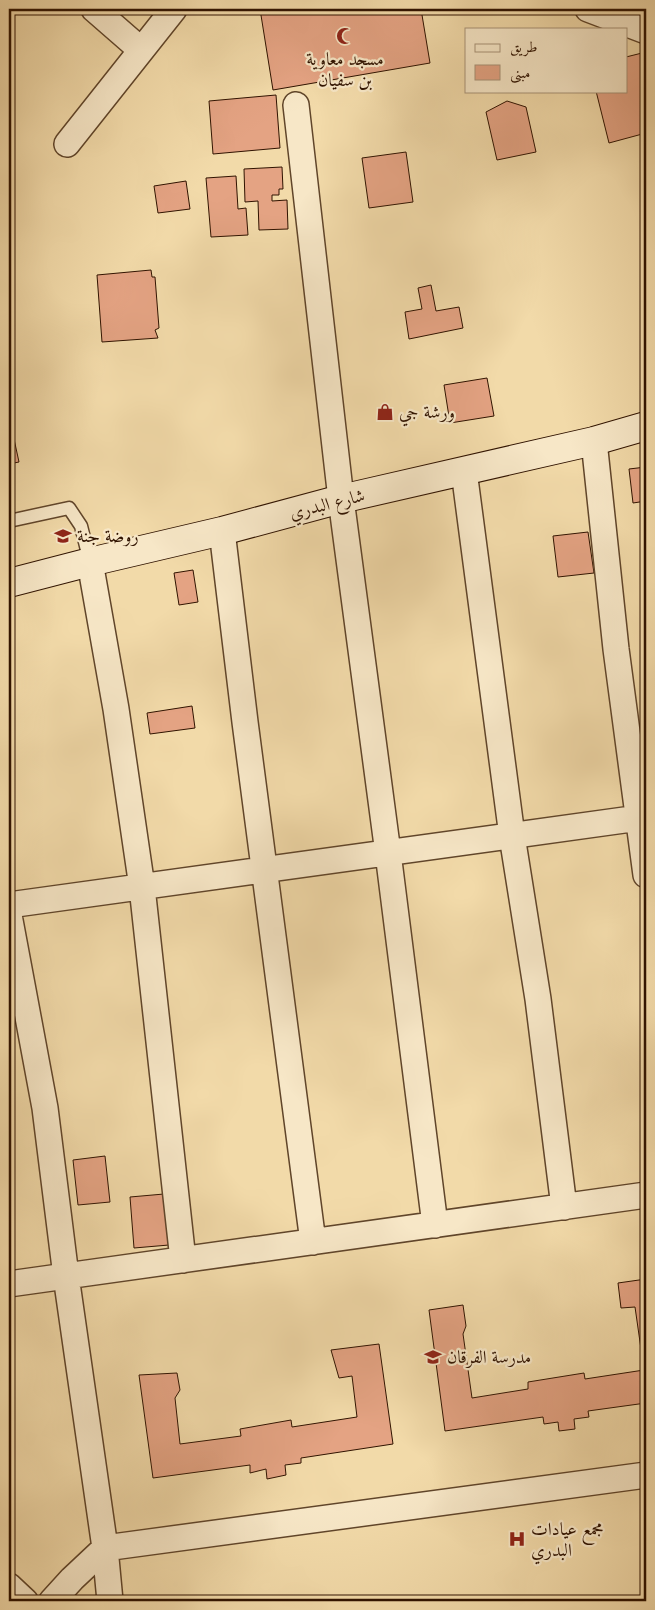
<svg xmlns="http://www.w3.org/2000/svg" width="655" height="1610" viewBox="0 0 655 1610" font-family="Cardo,Amiri,serif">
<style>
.building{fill:#e4a383;stroke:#301300}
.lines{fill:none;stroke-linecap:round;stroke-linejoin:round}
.lane-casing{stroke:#60452a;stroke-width:15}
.street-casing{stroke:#60452a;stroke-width:28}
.secondary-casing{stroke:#301300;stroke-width:30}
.lane{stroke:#f7e7c7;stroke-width:12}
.street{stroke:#f7e7c7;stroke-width:25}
.secondary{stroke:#f7e7c7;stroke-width:28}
.labels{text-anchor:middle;stroke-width:4.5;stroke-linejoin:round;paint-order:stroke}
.poi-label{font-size:18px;fill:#301300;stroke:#f7e7c7;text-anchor:start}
.street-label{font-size:18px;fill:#301300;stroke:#f7e7c7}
</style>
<rect width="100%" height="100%" fill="#f2daa9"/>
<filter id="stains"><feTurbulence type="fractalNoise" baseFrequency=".004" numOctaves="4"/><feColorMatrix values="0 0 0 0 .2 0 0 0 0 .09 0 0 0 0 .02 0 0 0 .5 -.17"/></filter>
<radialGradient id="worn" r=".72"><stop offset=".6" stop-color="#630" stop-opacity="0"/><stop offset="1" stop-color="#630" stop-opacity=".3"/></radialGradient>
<path class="building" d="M 260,9 L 421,9 L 430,63 L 273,90 Z
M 646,52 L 646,133 L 609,143 L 596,91 L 626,91 L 626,57 Z
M 276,95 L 280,148 L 213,154 L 209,101 Z
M 507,101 L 526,107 L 536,152 L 497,160 L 486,112 Z
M 406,152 L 413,202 L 369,208 L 362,158 Z
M 282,167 L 283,189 L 279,189 L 279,195 L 272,195 L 272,201 L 287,200 L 288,229 L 259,230 L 258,201 L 245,202 L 244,169 Z
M 236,176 L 238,209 L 246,208 L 248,235 L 211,237 L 206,178 Z
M 186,181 L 190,209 L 158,213 L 154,186 Z
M 151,270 L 152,277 L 155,277 L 159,328 L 155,330 L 158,338 L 102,342 L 97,275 Z
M 431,285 L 436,311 L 459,307 L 463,328 L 409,339 L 405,312 L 422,309 L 418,288 Z
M 487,378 L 494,416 L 450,423 L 444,385 Z
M 9,416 L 19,462 L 9,464 Z
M 646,467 L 646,501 L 633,503 L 629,469 Z
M 588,532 L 594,573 L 558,577 L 553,536 Z
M 193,570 L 198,602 L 179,605 L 174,573 Z
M 192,706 L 195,728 L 150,734 L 147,713 Z
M 642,1149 L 646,1149 L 646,1176 L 644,1176 Z
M 105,1156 L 110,1202 L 78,1205 L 73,1160 Z
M 164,1194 L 169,1245 L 134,1248 L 130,1197 Z
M 646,1279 L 646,1403 L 588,1411 L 589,1417 L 574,1419 L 575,1429 L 559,1431 L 558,1422 L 544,1424 L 543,1417 L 445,1431 L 429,1310 L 463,1305 L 466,1326 L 463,1334 L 472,1398 L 528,1389 L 528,1382 L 584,1373 L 585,1379 L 644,1370 L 635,1307 L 621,1308 L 618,1283 Z
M 379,1344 L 393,1444 L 301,1458 L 301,1463 L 285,1465 L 286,1475 L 267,1479 L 266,1469 L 250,1473 L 250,1465 L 153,1478 L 139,1375 L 177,1373 L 180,1390 L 175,1398 L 180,1444 L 241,1436 L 240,1429 L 291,1420 L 292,1427 L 357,1417 L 352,1376 L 339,1378 L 331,1350 Z"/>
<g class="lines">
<g class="lane-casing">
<path id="lane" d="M 9,521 L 69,508 L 81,526 L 90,562"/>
</g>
<g class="street-casing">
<path id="street" d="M 94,9 L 141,50
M 588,9 L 646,31
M 296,105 L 341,499 L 388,853 L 435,1225
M 67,144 L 174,9
M 594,441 L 616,649 L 646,875
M 464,471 L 512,836 L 538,999 L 564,1207
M 222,531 L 245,722 L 313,1242
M 90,562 L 116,709 L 142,887 L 183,1260
M 9,905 L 646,817
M 9,915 L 45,1108 L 66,1276 L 105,1548 L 110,1601
M 9,1284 L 646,1195
M 9,1586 L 25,1601
M 52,1601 L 72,1579 L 105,1548 L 646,1475"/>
</g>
<g class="secondary-casing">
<path id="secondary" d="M 9,583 L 90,562 L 222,531 L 341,499 L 594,441 L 646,426"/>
</g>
<use href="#lane" class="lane"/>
<use href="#street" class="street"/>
<use href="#secondary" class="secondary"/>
</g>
<defs>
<g id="mosque-bare" transform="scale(1.35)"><path d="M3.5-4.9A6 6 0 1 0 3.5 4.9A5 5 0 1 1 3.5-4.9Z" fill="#8f2418" stroke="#f7e7c7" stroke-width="2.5" paint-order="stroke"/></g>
<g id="shop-bare" transform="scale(1.35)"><path d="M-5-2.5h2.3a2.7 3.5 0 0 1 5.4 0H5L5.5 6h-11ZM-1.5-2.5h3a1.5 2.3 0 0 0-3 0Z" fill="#8f2418" stroke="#f7e7c7" stroke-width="2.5" paint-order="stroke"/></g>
<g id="school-bare" transform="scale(1.35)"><path d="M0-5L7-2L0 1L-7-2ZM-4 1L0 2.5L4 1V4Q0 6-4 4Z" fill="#8f2418" stroke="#f7e7c7" stroke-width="2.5" paint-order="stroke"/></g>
<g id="hospital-bare" transform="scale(1.35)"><path d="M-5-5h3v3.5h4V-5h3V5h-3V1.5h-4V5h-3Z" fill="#8f2418" stroke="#f7e7c7" stroke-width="2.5" paint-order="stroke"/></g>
</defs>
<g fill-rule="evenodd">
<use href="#mosque-bare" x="345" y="36"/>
<use href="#shop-bare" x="385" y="412"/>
<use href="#school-bare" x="63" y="536"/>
<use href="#school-bare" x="433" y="1357"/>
<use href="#hospital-bare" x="517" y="1539"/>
</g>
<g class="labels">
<g class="poi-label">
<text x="345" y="65" text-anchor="middle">مسجد معاوية<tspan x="345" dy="21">بن سفيان</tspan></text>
<text x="399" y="418">ورشة جي</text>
<text x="77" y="542">روضة جنة</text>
<text x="447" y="1363">مدرسة الفرقان</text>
<text x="531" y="1535">مجمع عيادات<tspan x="531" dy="21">البدري</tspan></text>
</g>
<g class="street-label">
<text transform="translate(327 504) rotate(-14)" y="6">شارع البدري</text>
</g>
</g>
<rect width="655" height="1610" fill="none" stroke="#f2daa9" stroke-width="30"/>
<rect x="10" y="10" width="635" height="1590" fill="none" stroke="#301300" stroke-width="2.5"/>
<rect x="15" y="15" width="625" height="1580" fill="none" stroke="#301300"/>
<rect x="465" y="28" width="162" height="65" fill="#f7e7c7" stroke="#a79277"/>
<rect x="475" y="44" width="25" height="8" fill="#f7e7c7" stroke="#a79277"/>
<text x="510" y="52" font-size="15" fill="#301300">طريق</text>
<rect x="475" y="65" width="25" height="15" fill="#e4a383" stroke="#a79277"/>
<text x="510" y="78" font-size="15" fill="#301300">مبنى</text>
<rect width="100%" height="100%" filter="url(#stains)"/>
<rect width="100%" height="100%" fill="url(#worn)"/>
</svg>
